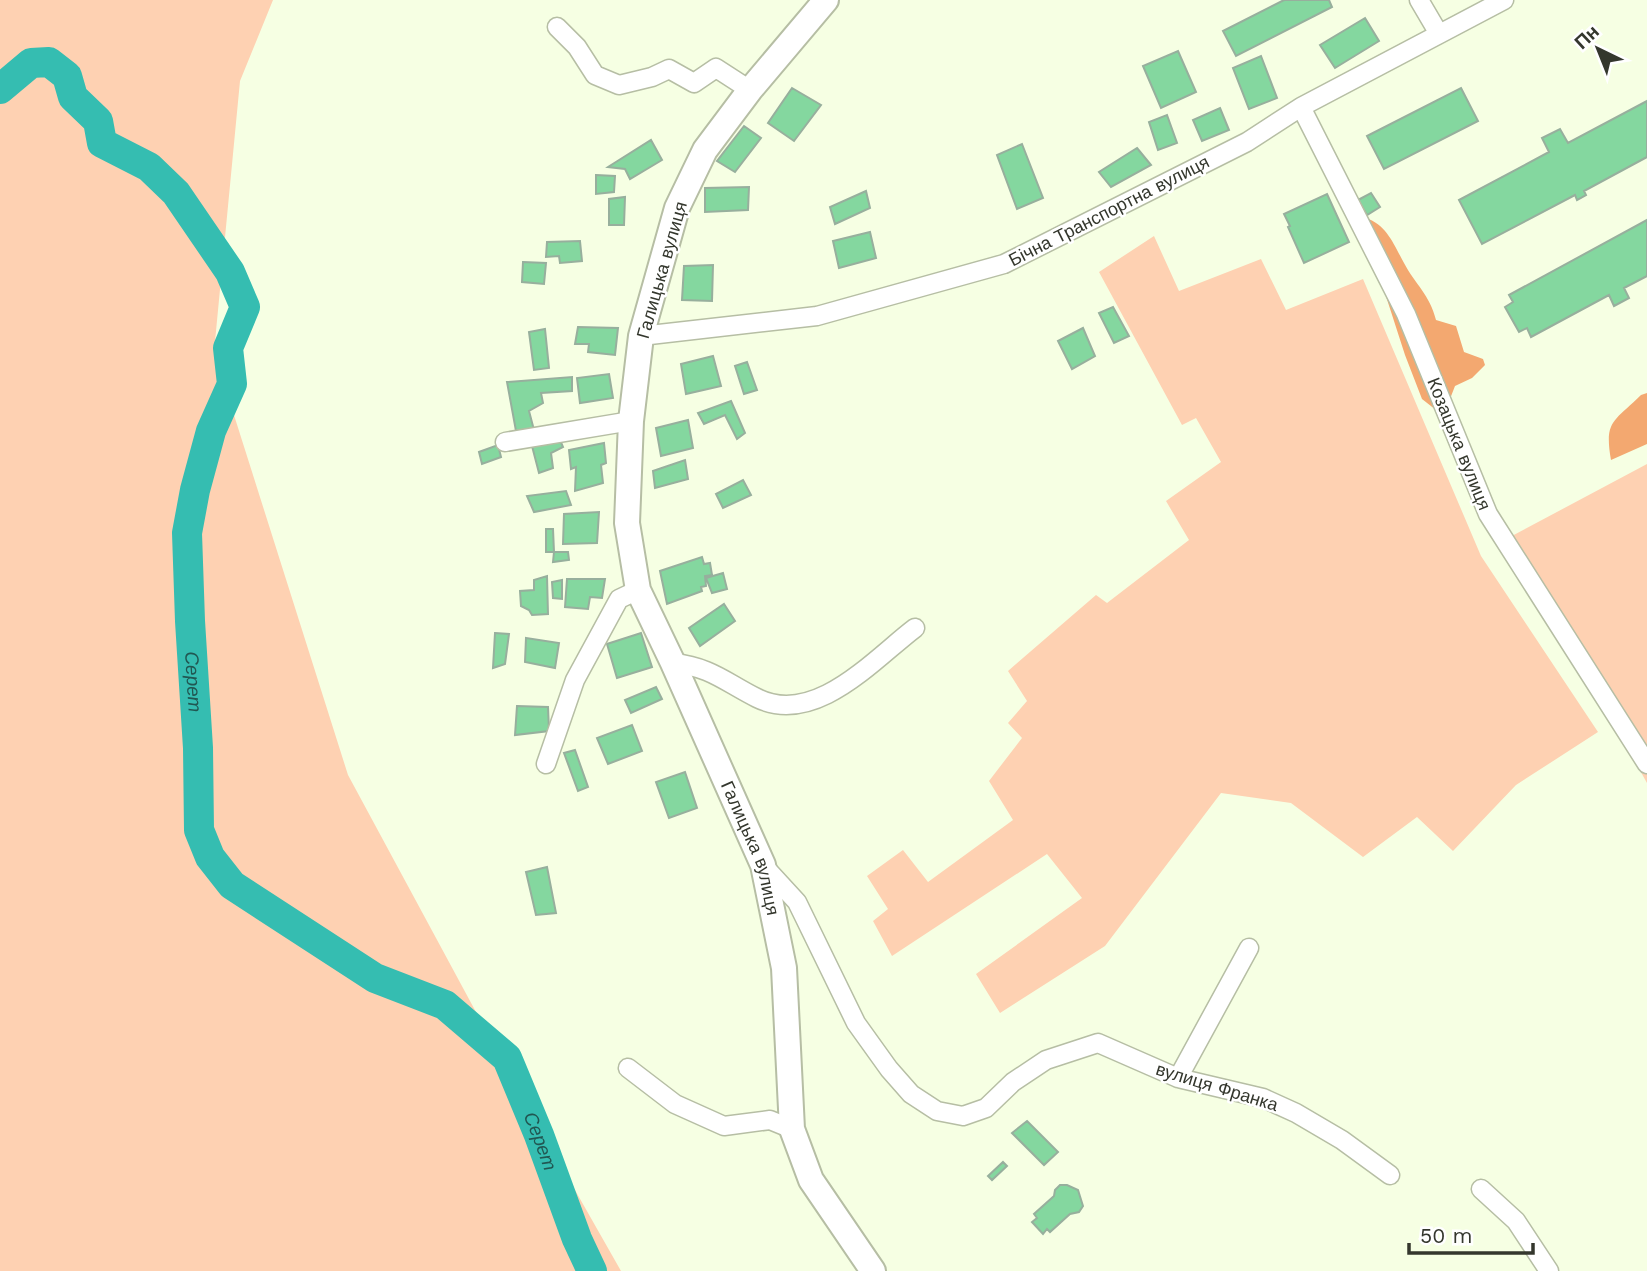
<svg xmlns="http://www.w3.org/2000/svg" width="1647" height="1271" viewBox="0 0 1647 1271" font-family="'Work Sans',sans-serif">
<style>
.green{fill:#fed1b2}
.forest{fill:#f3a870}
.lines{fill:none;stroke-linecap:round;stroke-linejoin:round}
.river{stroke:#35bdb1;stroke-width:30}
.building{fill:#84d79f;stroke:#97af9d;stroke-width:2}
.minor-casing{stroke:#b6bea4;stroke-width:21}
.secondary-casing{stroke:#b6bea4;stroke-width:28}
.minor{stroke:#fff;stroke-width:18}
.secondary{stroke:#fff;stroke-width:24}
.labels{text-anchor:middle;stroke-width:5;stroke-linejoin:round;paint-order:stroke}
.street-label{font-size:18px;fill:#34372d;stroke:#fff}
.water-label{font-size:19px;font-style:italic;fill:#215752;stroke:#fff}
</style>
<rect width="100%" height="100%" fill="#f6ffe3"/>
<path class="green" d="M 0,0 L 273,0 L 240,81 L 214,352 L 348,775 L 517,1088 L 621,1271 L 0,1271 Z
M 1154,236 L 1179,291 L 1261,259 L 1286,310 L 1363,279 L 1481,556 L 1598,732 L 1516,785 L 1453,851 L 1417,817 L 1363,857 L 1291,803 L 1221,793 L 1105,946 L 1000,1013 L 976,974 L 1082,898 L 1047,854 L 892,956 L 873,921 L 888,909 L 867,876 L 903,850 L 928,882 L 1013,820 L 989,781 L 1022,738 L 1008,723 L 1027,701 L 1008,671 L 1096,595 L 1107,603 L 1189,540 L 1166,501 L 1221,462 L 1196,418 L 1182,425 L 1099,272 Z
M 1647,464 L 1647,783 L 1510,537 Z"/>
<path class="forest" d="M 1366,218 C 1387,225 1394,245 1404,263 C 1415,284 1430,295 1436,320 L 1456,326 L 1464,352 L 1483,359 L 1485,365 L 1472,378 L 1455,386 L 1448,404 L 1436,410 L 1422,399 L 1405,355 L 1383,287 Z
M 1647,393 L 1647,444 L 1611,460 C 1604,420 1614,422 1641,395 Z"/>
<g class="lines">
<path class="river" id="s1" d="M 0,89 L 31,63 L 49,62 L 67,76 L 73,97 L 98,121 L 102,143 L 149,167 L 176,193 L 230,272 L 245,307 L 228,348 L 232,384 L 211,431 L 195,490 L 187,533 L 190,621 L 198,748 L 199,830 L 210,857 L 232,885 L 375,978 L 445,1005 L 507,1058 L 539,1135 L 577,1239 L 592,1271"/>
</g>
<path class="building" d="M 1284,0 L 1329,0 L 1332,7 L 1236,56 L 1223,31 Z
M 1365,18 L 1379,41 L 1335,68 L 1320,45 Z
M 1178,51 L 1196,92 L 1161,108 L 1143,66 Z
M 1261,56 L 1277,98 L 1249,109 L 1233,68 Z
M 792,88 L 821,105 L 794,141 L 768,123 Z
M 1461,88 L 1478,121 L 1384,169 L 1367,136 Z
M 1647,101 L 1647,157 L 1584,191 L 1586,195 L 1577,200 L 1575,195 L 1482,244 L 1459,200 L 1549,152 L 1542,138 L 1560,129 L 1568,143 Z
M 1220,108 L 1229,130 L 1202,141 L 1193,120 Z
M 1167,115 L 1177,143 L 1158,150 L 1149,122 Z
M 744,126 L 761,138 L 735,172 L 717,161 Z
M 651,140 L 662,160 L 630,179 L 625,169 L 608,167 Z
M 1022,144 L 1043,198 L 1017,209 L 997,155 Z
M 1137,148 L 1151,165 L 1111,187 L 1099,172 Z
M 596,175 L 615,176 L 614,192 L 596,194 Z
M 749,187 L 748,210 L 705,212 L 705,188 Z
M 866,191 L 870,208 L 835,224 L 830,207 Z
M 1371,193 L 1380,207 L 1367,215 L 1358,200 Z
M 1327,194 L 1349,242 L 1304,263 L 1288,227 L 1290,226 L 1284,214 Z
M 625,197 L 624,225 L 609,225 L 609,199 Z
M 1647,220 L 1647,276 L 1624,288 L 1629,298 L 1614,306 L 1609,295 L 1531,337 L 1527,328 L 1519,332 L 1505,307 L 1513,302 L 1509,295 Z
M 870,232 L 876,258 L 839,268 L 833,241 Z
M 580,241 L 582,261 L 560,263 L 559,256 L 546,257 L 547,242 Z
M 523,262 L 546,263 L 544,284 L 522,282 Z
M 713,265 L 712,301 L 682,300 L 684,266 Z
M 1113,307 L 1129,336 L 1114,343 L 1099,313 Z
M 578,327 L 618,328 L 615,355 L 588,352 L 589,344 L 575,344 Z
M 1083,328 L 1095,356 L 1072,369 L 1058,341 Z
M 545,329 L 549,368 L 534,370 L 529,332 Z
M 713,356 L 721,386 L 686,394 L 681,364 Z
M 747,362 L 757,390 L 744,394 L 735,366 Z
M 609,374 L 613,398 L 580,403 L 577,378 Z
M 572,377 L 572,391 L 541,393 L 543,403 L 529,411 L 534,430 L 516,431 L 507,382 Z
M 731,401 L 745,433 L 737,439 L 725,415 L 704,424 L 698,413 Z
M 688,420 L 693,448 L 661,456 L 656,428 Z
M 560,440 L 563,447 L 551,453 L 553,468 L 539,473 L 532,446 Z
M 604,443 L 606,463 L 601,465 L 603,483 L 575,491 L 576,467 L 571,469 L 569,450 Z
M 498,445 L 501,457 L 482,464 L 479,452 Z
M 685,460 L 688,479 L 655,488 L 653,471 Z
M 743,480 L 751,495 L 723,508 L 716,494 Z
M 566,491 L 571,505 L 534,512 L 527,496 Z
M 599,512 L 597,543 L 563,544 L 564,514 Z
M 546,529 L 553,529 L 554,552 L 546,552 Z
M 554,552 L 568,552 L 569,560 L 553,562 Z
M 702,557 L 704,564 L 710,563 L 712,575 L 705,576 L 706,586 L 701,587 L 702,591 L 667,604 L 660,571 Z
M 723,573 L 727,589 L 712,593 L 706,578 Z
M 547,576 L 548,614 L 532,615 L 529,610 L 521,606 L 520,591 L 534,590 L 534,580 Z
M 567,579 L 605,579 L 602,598 L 590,597 L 588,609 L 565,607 Z
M 562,580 L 562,599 L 553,598 L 552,582 Z
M 724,604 L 735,621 L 700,646 L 689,628 Z
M 495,633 L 509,634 L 505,664 L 493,668 Z
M 641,633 L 652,667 L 617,678 L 607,644 Z
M 526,638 L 559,643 L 555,668 L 525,662 Z
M 656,687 L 662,699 L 631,713 L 625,700 Z
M 517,706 L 548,707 L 549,731 L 515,735 Z
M 632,725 L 642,751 L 608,764 L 597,738 Z
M 575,750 L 588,787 L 578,791 L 564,753 Z
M 685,772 L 697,808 L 669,818 L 656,782 Z
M 547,867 L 556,913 L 536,915 L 526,872 Z
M 1027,1121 L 1058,1152 L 1044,1165 L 1012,1133 Z
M 1003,1162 L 1007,1166 L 992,1180 L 988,1176 Z
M 1060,1185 L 1067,1185 L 1078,1190 L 1083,1206 L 1079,1212 L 1070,1214 L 1050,1232 L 1047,1229 L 1043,1234 L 1032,1222 L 1037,1218 L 1034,1214 L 1054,1196 L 1055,1190 Z"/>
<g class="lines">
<g class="minor-casing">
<path id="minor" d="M 1419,0 L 1439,34
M 557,27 L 577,47 L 595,75 L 619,85 L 652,77 L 669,69 L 694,83 L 716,68 L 750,90
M 1301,107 L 1406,314 L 1488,514 L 1647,764
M 641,336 L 817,316 L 1004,264 L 1247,142 L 1301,107 L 1504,0
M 505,442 L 631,421
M 673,663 C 711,667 725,682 757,698 C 815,727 874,659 915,628
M 546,764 L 575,680 L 619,599 L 638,590
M 763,865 L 797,902 L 856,1023 L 889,1069 L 911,1094 L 937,1111 L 963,1116 L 986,1108 L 1013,1082 L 1046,1060 L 1098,1043 L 1178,1078 L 1263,1098 L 1296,1113 L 1342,1140 L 1390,1175
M 628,1068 L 675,1104 L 724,1126 L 770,1120 L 792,1129
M 1178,1078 L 1249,948
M 1481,1189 L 1516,1221 L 1549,1271"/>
</g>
<g class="secondary-casing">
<g id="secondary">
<path id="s2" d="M 826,0 L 750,90 L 705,150 L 677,208 L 641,336 L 631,421 L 627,523 L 638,590 L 673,663 L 763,865 L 784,968 L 792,1129 L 811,1180 L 873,1271"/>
</g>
</g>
<use href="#minor" class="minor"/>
<use href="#secondary" class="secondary"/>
</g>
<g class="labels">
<g class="street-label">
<text transform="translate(1109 211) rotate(-27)" y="6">Бічна Транспортна вулиця</text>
<text transform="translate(662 270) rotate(-74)" y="6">Галицька вулиця</text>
<text transform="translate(1459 444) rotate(68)" y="6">Козацька вулиця</text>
<text dy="6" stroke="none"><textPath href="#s2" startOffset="928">Галицька вулиця</textPath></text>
<text transform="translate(1217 1087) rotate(17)" y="6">вулиця Франка</text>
</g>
<g class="water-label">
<text dy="7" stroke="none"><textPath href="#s1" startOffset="770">Серет</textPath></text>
<text dy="7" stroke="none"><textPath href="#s1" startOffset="1400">Серет</textPath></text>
</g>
</g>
<g transform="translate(1598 49) rotate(317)" stroke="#ffffff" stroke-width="5" paint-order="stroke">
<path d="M0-5L12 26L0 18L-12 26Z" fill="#34372d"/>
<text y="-10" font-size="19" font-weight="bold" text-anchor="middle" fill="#34372d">Пн</text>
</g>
<path d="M1409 1243v10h124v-10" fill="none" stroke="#34372d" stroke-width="3.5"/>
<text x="1420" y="1243" font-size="21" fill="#34372d" stroke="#ffffff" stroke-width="5" paint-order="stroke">50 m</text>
</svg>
